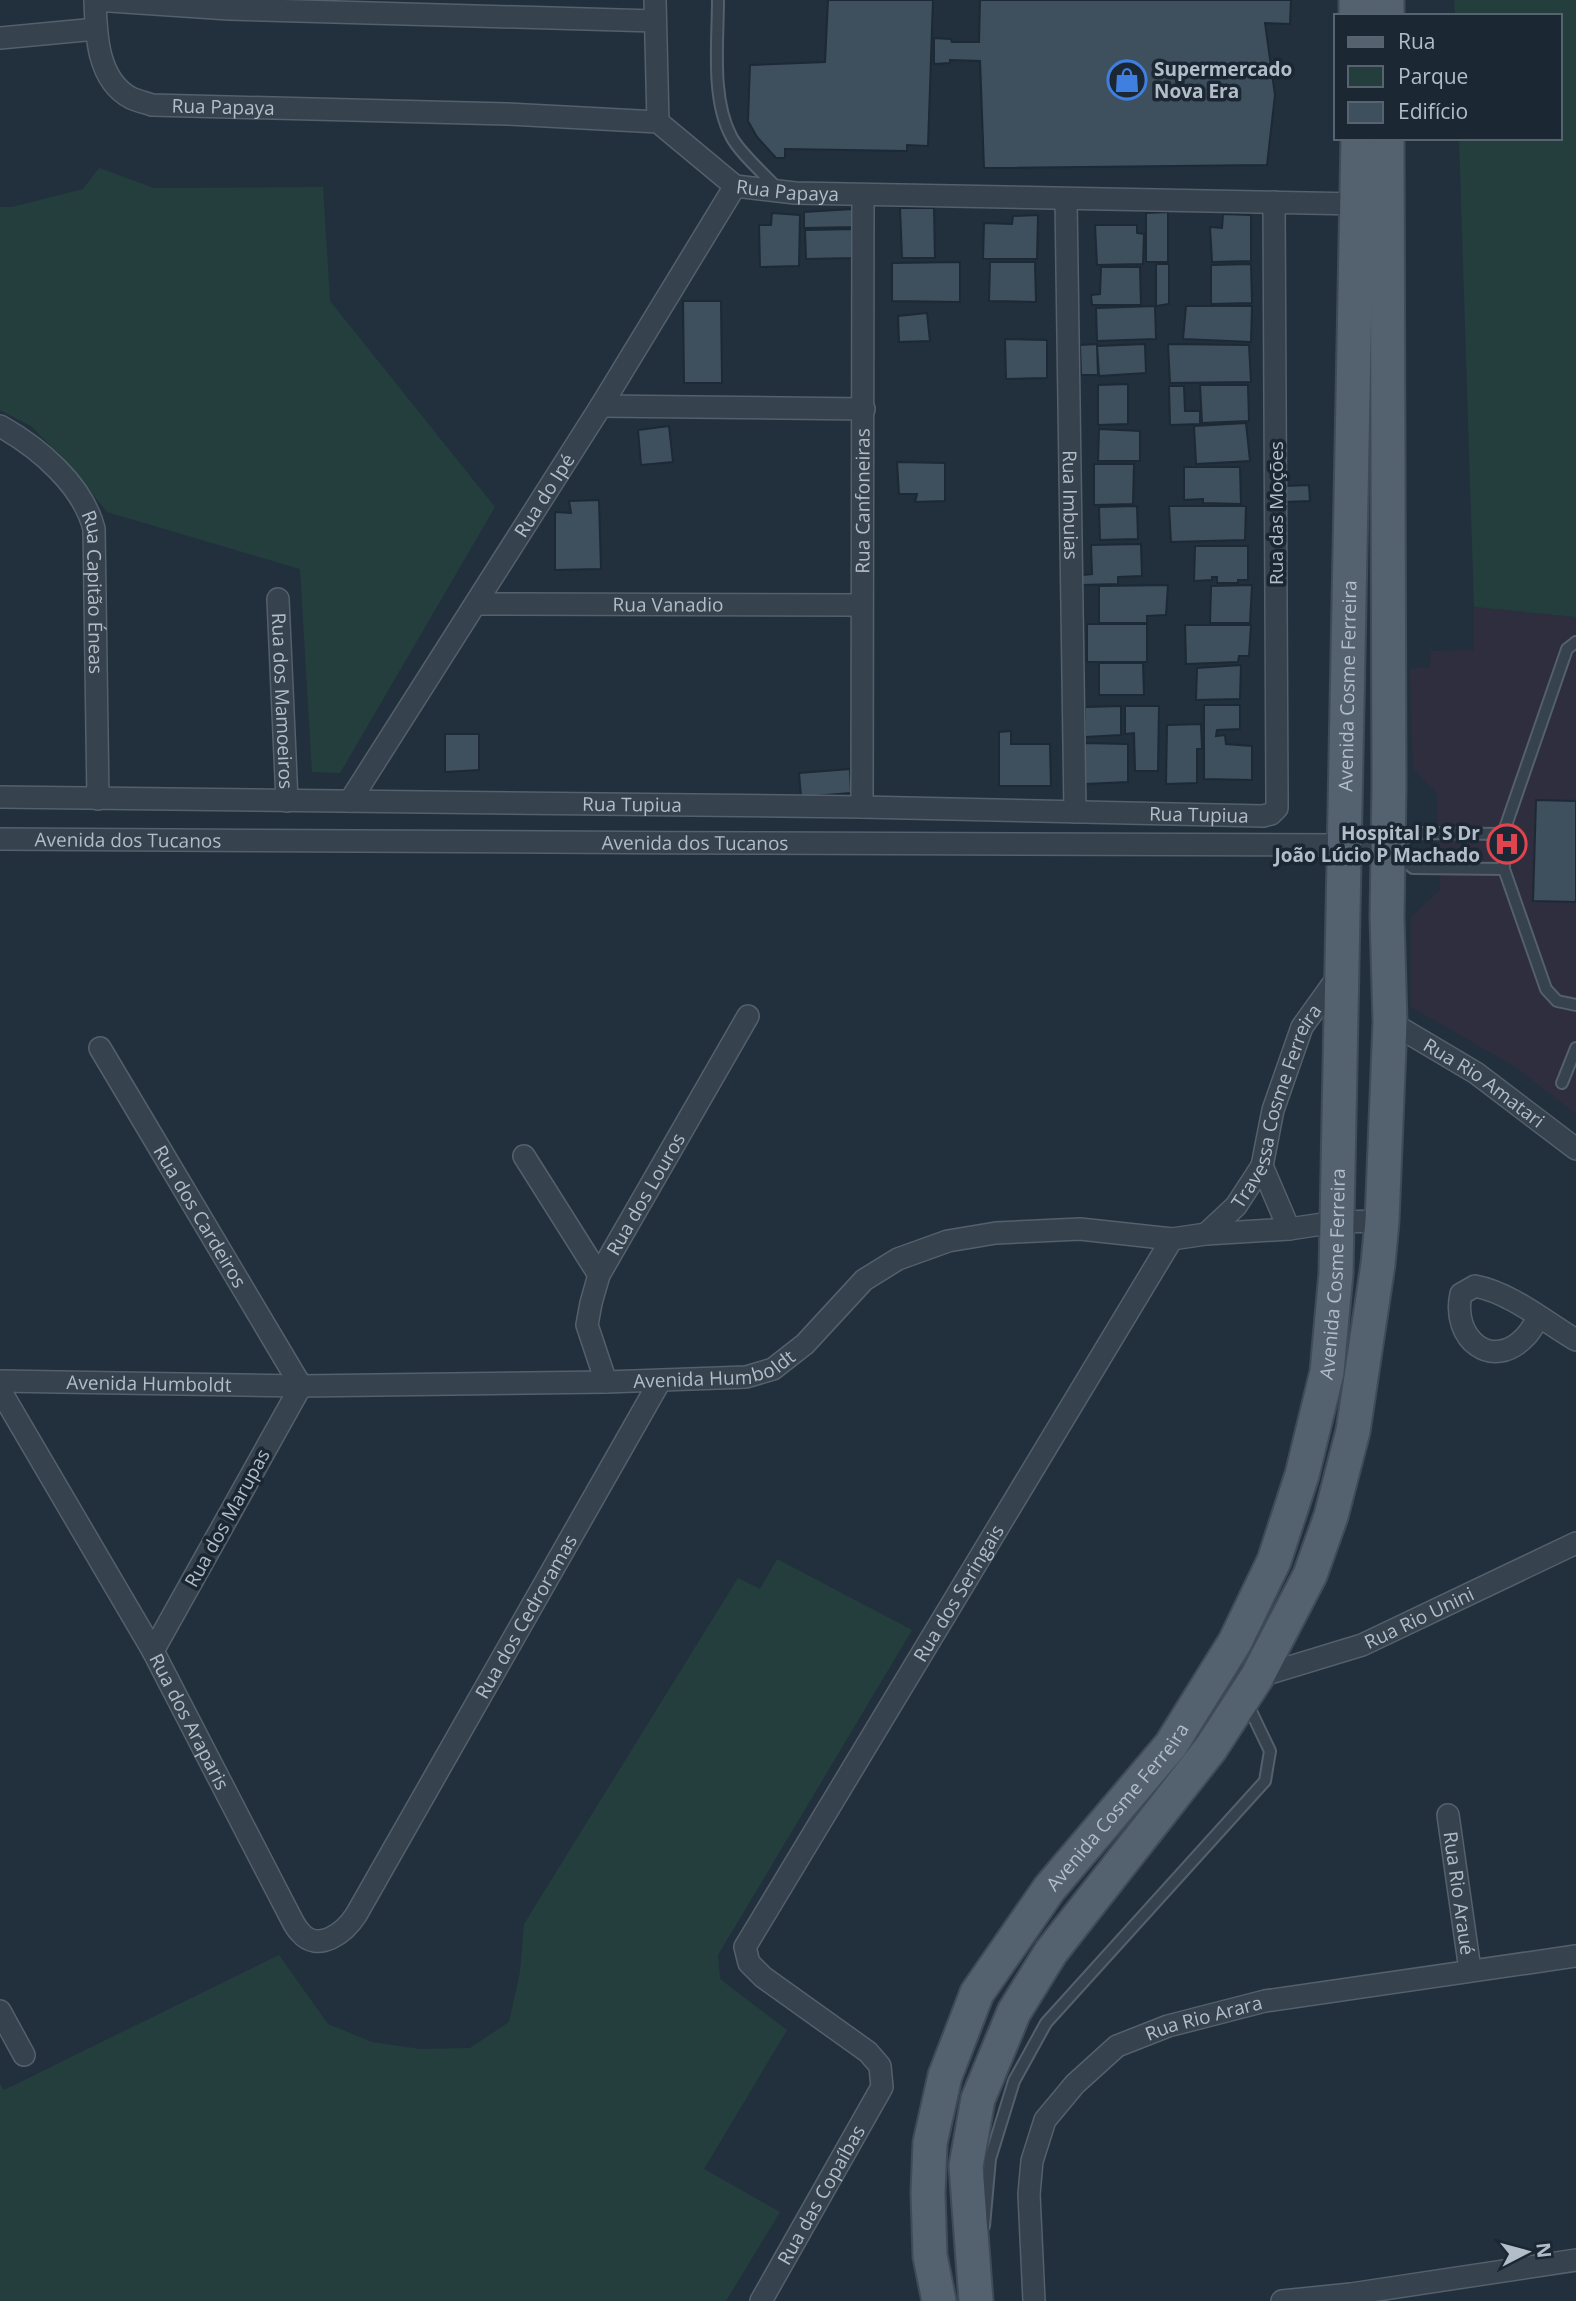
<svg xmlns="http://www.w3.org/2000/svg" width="1576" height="2301" viewBox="0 0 1576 2301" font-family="'Open Sans',sans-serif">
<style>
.medical{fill:#2f2e3e}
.green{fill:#243e3e}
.building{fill:#3e4f5d;stroke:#1d2934;stroke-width:2}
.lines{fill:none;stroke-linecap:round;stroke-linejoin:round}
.service-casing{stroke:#54606b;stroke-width:14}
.minor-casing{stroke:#54606b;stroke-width:24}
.primary-casing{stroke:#3f4b56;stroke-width:37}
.service{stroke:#36424d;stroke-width:10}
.minor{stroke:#36424d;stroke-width:21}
.primary{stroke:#54616e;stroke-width:33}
.labels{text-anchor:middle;stroke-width:7;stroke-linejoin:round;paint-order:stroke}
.poi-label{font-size:19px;font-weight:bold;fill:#b2bdc9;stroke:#1b2732;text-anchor:start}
.street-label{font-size:19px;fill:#b2bdc9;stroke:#1b2732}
</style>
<rect width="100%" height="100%" fill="#22303d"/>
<path class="medical" d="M 1474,607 L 1576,617 L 1576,1114 L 1514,1066 L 1411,1007 L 1411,917 L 1440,890 L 1437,793 L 1413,769 L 1410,669 L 1430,667 L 1431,651 L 1474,650 Z"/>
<path class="green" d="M 1454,0 L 1576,0 L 1576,617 L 1474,607 L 1459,138 L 1560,138 L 1560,16 L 1455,16 Z
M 99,168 L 154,188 L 323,187 L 330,301 L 495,507 L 340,773 L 312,772 L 300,569 L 107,512 L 67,462 L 31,426 L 0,410 L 0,207 L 12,207 L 83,189 Z
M 777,1559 L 912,1630 L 718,1955 L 720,1979 L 787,2030 L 704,2169 L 780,2212 L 726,2301 L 0,2301 L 0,2084 L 4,2090 L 279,1955 L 328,2024 L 372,2042 L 420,2049 L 470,2048 L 509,2022 L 520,1972 L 524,1924 L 738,1578 L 760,1589 Z"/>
<path class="building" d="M 828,0 L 933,0 L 928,146 L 907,145 L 907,151 L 785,149 L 785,158 L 776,158 L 757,137 L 748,121 L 750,65 L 825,62 Z
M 980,0 L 1291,0 L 1290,24 L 1265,23 L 1275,95 L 1267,165 L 984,168 L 980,61 L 950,60 L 950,63 L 934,64 L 934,38 L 951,39 L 952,42 L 979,42 Z
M 900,208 L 934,208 L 935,258 L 902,258 Z
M 853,209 L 854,227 L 804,228 L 804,212 Z
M 1168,212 L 1168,262 L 1146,262 L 1146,213 Z
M 772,213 L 800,215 L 799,266 L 760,267 L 759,225 L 771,225 Z
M 1223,214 L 1251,215 L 1251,261 L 1212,262 L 1210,227 L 1222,228 Z
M 1038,215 L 1037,259 L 983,259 L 984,223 L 1012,224 L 1013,216 Z
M 1095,225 L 1137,225 L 1137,233 L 1144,234 L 1143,264 L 1097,265 Z
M 854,229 L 854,258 L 806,259 L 805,230 Z
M 960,262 L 960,302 L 892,301 L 892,263 Z
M 990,262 L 1035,262 L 1036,302 L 989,301 Z
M 1156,264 L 1169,264 L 1169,304 L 1156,306 Z
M 1251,264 L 1252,303 L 1211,304 L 1211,265 Z
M 1101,267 L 1140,267 L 1141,305 L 1092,305 L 1091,295 L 1100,294 Z
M 683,301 L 721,301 L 722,383 L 684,383 Z
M 1155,306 L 1156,339 L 1097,341 L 1096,308 Z
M 1186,306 L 1252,306 L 1251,342 L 1183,339 Z
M 927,313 L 930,341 L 899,342 L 898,316 Z
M 1005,339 L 1047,340 L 1047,378 L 1006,379 Z
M 1097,344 L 1098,375 L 1081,375 L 1080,345 Z
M 1145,344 L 1146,373 L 1099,376 L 1097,346 Z
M 1168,344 L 1249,345 L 1251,382 L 1170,383 Z
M 1128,384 L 1128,424 L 1098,425 L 1098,385 Z
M 1200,385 L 1248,385 L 1249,421 L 1202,423 Z
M 1169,386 L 1184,386 L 1185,411 L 1200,411 L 1200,424 L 1170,425 Z
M 1246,423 L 1250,461 L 1196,464 L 1194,426 Z
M 669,426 L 673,462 L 641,465 L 638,430 Z
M 1099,429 L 1140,431 L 1140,461 L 1098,461 Z
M 897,462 L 945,463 L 945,501 L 915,502 L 917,494 L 899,494 Z
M 1094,464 L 1134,464 L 1133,504 L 1094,505 Z
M 1184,467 L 1240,467 L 1241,504 L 1203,503 L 1203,499 L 1184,500 Z
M 1309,485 L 1310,501 L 1284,502 L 1284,486 Z
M 599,500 L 601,569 L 555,570 L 555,512 L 571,513 L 569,501 Z
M 1137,506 L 1138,539 L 1100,540 L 1099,507 Z
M 1169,506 L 1246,506 L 1245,540 L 1171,542 Z
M 1141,544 L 1142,576 L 1118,577 L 1118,584 L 1082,585 L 1082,575 L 1092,574 L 1091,545 Z
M 1195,546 L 1248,546 L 1248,580 L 1238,580 L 1238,583 L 1217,583 L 1217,577 L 1212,577 L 1212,580 L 1194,581 Z
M 1168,585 L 1166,615 L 1147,616 L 1147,623 L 1099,623 L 1099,586 Z
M 1252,585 L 1250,623 L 1210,623 L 1211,586 Z
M 1087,624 L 1147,624 L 1147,662 L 1087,662 Z
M 1185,625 L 1251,625 L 1249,656 L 1239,656 L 1238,662 L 1186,664 Z
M 1099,663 L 1143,663 L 1144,695 L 1099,695 Z
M 1241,665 L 1240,699 L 1196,700 L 1197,668 Z
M 1204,705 L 1240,705 L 1240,729 L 1217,730 L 1216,736 L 1225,735 L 1226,744 L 1252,746 L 1252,780 L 1204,779 Z
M 1121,706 L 1121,735 L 1085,737 L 1085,707 Z
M 1125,706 L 1159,706 L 1158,771 L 1135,771 L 1134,733 L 1125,734 Z
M 1201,724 L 1202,749 L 1197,749 L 1197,783 L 1166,784 L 1167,725 Z
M 1011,731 L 1011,744 L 1050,744 L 1051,786 L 999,786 L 999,732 Z
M 445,734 L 479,734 L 479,770 L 445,772 Z
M 1084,743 L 1128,744 L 1128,782 L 1085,784 Z
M 850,769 L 851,793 L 801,797 L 799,773 Z
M 1536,800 L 1576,801 L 1576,902 L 1533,901 Z"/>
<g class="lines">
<g class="service-casing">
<path id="service" d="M 718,0 C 718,42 711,98 731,136 C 738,151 765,175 778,189
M 1576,642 L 1567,649 L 1503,834 L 1504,869 L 1546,989 L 1557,1001 L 1576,1005
M 1503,834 L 1414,833 L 1389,848 L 1413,868 L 1504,869
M 1562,1083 L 1576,1048
M 984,2226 L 990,2159 L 1014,2081 L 1046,2023 L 1265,1781 L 1270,1751 L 1247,1703"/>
</g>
<g class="minor-casing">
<g id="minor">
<path id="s1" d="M 95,0 C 96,34 97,80 131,98 C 138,101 146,103 152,105 L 507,114 L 658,122 L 735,186 L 795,193 L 1358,204"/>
<path d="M 95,0 L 229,9 L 655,21"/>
<path d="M 655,0 L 658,122"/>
<path d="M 0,38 L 96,29"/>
<path id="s2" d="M 1066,199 L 1075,812"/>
<path d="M 601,406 L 864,409"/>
<path id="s3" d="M 0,426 C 39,448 83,485 94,529 L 98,799"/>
<path id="s4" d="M 278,599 L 287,801"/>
<path id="s5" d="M 476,604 L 862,605"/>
<path id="s6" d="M 0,797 L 862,807 L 1263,816 L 1271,814 L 1277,808 L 1277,799 L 1274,202"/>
<path id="s7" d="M 350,801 L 601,406 L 735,186"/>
<path id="s8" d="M 862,807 L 863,195"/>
<path id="s9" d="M 0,839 C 448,843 897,843 1345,845 L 1389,848"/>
<path id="s10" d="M 1390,1022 L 1476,1073 L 1576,1149"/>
<path id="s11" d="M 100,1048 L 301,1386 L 153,1651"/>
<path d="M 524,1156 L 599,1275"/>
<path d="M 1262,1166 L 1289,1229"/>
<path id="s12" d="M 1206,1234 L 1236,1206 L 1262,1166 L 1273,1110 L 1302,1027 L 1340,974"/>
<path d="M 1539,1317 C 1535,1323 1531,1331 1526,1336 C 1492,1373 1451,1338 1461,1294 L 1475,1286 C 1511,1293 1544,1321 1576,1340"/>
<path id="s13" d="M 0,1381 L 301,1386 L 606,1382 L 746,1377 L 773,1369 L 805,1344 L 864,1280 L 898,1259 L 948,1241 L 996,1233 L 1080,1229 L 1172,1239 L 1206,1234 L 1289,1229 L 1336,1222 L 1382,1221"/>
<path id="s14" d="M 606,1382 L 587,1325 L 591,1303 L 599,1275 L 748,1016"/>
<path id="s15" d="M 0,1390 L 153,1651 L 291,1918 C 293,1922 296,1928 300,1932 C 318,1954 345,1932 356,1915 L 660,1381"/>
<path id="s16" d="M 1257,1677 L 1362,1645 L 1576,1543"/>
<path id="s17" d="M 1448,1815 L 1470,1970"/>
<path d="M 0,2011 L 24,2055"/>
<path id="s18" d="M 761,2301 L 882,2087 L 880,2066 L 868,2052 L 763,1977 L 749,1963 L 745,1947 L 1172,1239"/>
<path id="s19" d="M 1034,2301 L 1029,2194 L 1032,2161 L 1045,2120 L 1075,2084 L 1117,2046 L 1168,2026 L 1265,2001 L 1576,1956"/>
<path d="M 1282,2301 L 1351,2294 L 1576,2260"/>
</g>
</g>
<g class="primary-casing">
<g id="primary">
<path d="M 1356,0 L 1356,16"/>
<path d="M 1387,0 L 1387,16"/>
<path id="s20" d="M 939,2301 L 930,2256 L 928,2193 L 930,2143 L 945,2076 L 977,1993 L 1049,1889 L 1171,1745 L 1235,1642 L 1274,1561 L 1302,1475 L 1327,1372 L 1336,1273 L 1358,138"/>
<path d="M 976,2301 L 966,2166 L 978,2099 L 1014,2012 L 1051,1952 L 1211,1748 L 1257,1677 L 1310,1575 L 1331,1516 L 1353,1431 L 1378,1264 L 1382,1221 L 1390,1022 L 1387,917 L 1389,787 L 1387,138"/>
</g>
</g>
<use href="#service" class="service"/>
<use href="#minor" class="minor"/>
<use href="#primary" class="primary"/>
</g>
<defs>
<g id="shop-ring" transform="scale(2.0125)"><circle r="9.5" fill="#1b2732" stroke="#3f7fe0" stroke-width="1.5"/><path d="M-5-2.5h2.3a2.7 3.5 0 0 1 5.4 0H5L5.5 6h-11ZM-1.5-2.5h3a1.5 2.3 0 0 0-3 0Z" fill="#3f7fe0"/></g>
<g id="hospital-ring" transform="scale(2.0125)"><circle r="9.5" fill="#1b2732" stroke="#e0444e" stroke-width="1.5"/><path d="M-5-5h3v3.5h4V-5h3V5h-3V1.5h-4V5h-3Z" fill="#e0444e"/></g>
</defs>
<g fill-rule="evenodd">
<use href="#shop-ring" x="1127" y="80"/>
<use href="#hospital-ring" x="1507" y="844"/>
</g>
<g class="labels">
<g class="poi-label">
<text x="1154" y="76">Supermercado<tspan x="1154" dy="22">Nova Era</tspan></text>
<text x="1480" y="840" text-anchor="end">Hospital P S Dr<tspan x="1480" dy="22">João Lúcio P Machado</tspan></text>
</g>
<g class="street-label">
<text dy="7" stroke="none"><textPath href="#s1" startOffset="203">Rua Papaya</textPath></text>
<text dy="7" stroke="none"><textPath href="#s1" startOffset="791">Rua Papaya</textPath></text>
<text dy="7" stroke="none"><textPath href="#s7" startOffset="362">Rua do Ipé</textPath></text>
<text dy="7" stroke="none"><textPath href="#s8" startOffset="306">Rua Canfoneiras</textPath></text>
<text dy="7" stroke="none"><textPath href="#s2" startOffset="306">Rua Imbuias</textPath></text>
<text transform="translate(1276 513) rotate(-90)" y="7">Rua das Moções</text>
<text dy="7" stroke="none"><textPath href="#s3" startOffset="206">Rua Capitão Éneas</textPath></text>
<text dy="7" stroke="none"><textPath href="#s5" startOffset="192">Rua Vanadio</textPath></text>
<text dy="7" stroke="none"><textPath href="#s20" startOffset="1726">Avenida Cosme Ferreira</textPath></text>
<text dy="7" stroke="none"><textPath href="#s4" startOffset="102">Rua dos Mamoeiros</textPath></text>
<text dy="7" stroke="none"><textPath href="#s6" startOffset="632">Rua Tupiua</textPath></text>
<text dy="7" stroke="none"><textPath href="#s6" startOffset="1199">Rua Tupiua</textPath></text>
<text dy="7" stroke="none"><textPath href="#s9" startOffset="128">Avenida dos Tucanos</textPath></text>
<text dy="7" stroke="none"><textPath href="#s9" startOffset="695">Avenida dos Tucanos</textPath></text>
<text dy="7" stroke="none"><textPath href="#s10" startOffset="112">Rua Rio Amatari</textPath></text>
<text dy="7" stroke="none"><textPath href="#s12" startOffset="150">Travessa Cosme Ferreira</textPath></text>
<text dy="7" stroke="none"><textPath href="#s14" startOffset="205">Rua dos Louros</textPath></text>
<text dy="7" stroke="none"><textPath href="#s11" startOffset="196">Rua dos Cardeiros</textPath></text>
<text dy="7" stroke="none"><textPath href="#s20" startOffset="1138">Avenida Cosme Ferreira</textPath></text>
<text dy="7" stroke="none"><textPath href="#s13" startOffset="716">Avenida Humboldt</textPath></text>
<text dy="7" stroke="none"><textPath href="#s13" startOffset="149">Avenida Humboldt</textPath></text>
<text transform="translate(227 1518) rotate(-61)" y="7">Rua dos Marupas</text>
<text dy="7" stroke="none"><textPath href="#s18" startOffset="864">Rua dos Seringais</textPath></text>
<text dy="7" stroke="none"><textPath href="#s15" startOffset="1032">Rua dos Cedroramas</textPath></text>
<text dy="7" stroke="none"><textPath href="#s16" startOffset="173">Rua Rio Unini</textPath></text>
<text dy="7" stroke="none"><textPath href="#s15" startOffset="382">Rua dos Araparis</textPath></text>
<text dy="7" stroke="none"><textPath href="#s20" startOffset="550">Avenida Cosme Ferreira</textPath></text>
<text dy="7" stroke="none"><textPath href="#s17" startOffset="79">Rua Rio Araué</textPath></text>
<text dy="7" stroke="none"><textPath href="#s19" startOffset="378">Rua Rio Arara</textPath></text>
<text dy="7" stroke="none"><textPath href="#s18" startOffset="122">Rua das Copaíbas</textPath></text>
</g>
</g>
<rect x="1334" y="14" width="228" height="126" fill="#1b2732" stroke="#57636e" stroke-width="2"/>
<rect x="1348" y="37" width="35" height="10" fill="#54616e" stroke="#57636e" stroke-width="2"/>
<text x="1398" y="49" font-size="21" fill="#b2bdc9">Rua</text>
<rect x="1348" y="66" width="35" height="21" fill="#243e3e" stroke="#57636e" stroke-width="2"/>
<text x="1398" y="84" font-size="21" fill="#b2bdc9">Parque</text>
<rect x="1348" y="102" width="35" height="21" fill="#3e4f5d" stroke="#57636e" stroke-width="2"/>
<text x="1398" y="119" font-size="21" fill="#b2bdc9">Edifício</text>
<g transform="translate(1527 2252) rotate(84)" stroke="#1b2732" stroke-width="5" paint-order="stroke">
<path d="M0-5L12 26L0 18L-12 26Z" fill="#b2bdc9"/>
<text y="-10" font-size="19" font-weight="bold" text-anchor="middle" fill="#b2bdc9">N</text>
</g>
</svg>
